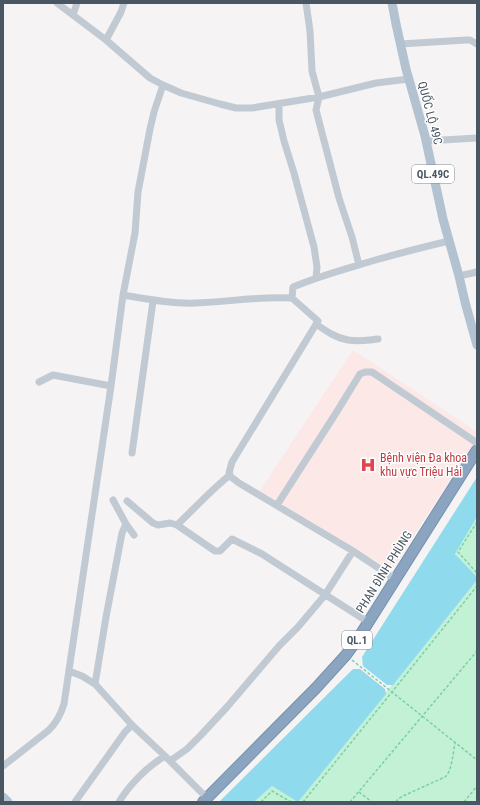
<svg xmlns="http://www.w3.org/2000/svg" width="480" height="805" viewBox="0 0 480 805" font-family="'Roboto Condensed',sans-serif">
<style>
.medical{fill:#fce8e6}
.green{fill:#c3f1d5}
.water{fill:#90daee}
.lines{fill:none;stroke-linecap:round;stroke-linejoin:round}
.highway-casing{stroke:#7690ad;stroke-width:12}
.path{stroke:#7ad0a6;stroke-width:1.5;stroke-dasharray:3 2;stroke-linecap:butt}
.minor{stroke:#c1cad2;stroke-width:7}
.major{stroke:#b3c2d1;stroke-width:9}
.highway{stroke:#8ba5c1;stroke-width:10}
.labels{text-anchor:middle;stroke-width:3;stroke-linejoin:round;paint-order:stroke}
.shield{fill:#fff;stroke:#808990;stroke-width:1}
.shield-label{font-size:11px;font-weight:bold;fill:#4a5661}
.street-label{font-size:12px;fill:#4a5661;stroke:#fff}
.health-label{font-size:12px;fill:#be3a42;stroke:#fff;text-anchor:start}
</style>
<rect width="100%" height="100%" fill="#f5f3f3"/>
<path class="medical" d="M 353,350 L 477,432 L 477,439 L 391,570 L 260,491 Z"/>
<path class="green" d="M 477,517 L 477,577 L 455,554 Z
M 477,580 L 477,802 L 254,802 L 272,786 L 298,801 Z"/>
<path class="water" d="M 477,477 L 477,517 L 455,554 L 477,577 L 477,580 L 393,685 L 387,685 L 363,666 L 362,657 Z
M 353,669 L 360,669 L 385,689 L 386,694 L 298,802 L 272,786 L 254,802 L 219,802 Z"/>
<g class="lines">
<g class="highway-casing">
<path id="highway" d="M 203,802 L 316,688 L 346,655 L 359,637 L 477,450"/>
</g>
<path class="path" d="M 477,522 L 458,552 L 477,573
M 352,660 L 477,760
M 359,792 L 372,802
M 261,802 L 272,791 L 291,802
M 303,802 L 396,687 L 477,586
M 350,802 L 477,651
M 396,802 L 398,799 L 403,796 L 445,777 C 452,771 453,753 455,743
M 464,802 L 477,786"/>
<path class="minor" d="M 57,3 L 106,40 L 150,78 L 163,85 L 181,93 L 220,104 L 236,108 L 252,108 L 319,97 L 376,83 L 409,79
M 306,3 L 310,31 L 312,71 L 319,97 L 316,110 L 339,198 L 352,237 L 359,265
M 73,15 L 77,3
M 106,40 L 121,12 L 124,3
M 400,44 L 466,40 L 470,40 L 477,44
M 279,104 L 279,120 L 284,141 L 294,173 L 301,199 L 314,247 L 317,267 L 316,278
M 426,141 L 477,138
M 459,276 L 477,272
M 123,295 C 147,299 172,304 196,303 C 228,302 260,296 292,298
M 316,324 C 326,331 336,338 348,340 C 358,342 368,340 378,339
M 39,382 L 53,375 L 111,386
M 132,453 L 153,301
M 113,500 L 126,524 L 134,535
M 127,501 L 153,523 L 158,525 L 170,523 L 177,525 L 215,551 L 220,551 L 232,539 L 262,554 L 368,622
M 277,505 L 336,413 L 360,374 L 365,372 L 372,372 L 477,443
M 177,525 C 194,509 212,489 230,475
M 395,579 L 353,551 L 239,483 L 231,477 L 229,473 L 232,462 L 318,321 L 292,298 L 293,287 C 319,276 345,269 372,261 C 397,254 423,247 449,241
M 69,671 L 82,676 L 95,684 L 132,725 L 165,756
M 95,684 L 106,617 L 122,533 L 126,524
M 170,761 L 187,749 L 201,735 L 227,707 L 279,646 L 298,627 L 325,595 L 353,551
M 3,766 L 49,730 C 57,722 61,714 64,704 L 111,386 L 123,295 L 135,233 L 138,192 L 150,129 L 154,112 L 163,85
M 75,802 L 125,732 L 132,725
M 119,802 C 129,785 148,766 165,756 L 207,798"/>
<path class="major" d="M 392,3 L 396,24 L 406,69 L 425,136 L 443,219 L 459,276 L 465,302 L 477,345
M 3,797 L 8,802"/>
<use href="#highway" class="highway"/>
</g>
<defs>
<g id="hospital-bare" transform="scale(1.2)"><path d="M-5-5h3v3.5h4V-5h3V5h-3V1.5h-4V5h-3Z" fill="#e0444e" stroke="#fff" stroke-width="2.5" paint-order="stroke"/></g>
</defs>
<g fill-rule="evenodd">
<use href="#hospital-bare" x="368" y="465"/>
</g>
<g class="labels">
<g class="shield">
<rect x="412" y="165" width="42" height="18" rx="3"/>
<rect x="342" y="631" width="30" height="18" rx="3"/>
</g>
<g class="shield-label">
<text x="433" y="178">QL.49C</text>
<text x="357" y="644">QL.1</text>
</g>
<g class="street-label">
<text transform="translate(430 113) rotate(75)" y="4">QUỐC LỘ 49C</text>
<text transform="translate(384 572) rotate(-58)" y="4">PHAN ĐÌNH PHÙNG</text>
</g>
<g class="health-label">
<text x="380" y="462">Bệnh viện Đa khoa<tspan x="380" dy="14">khu vực Triệu Hải</tspan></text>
</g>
</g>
<rect width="480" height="805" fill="none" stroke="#4a5661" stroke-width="8"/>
</svg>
